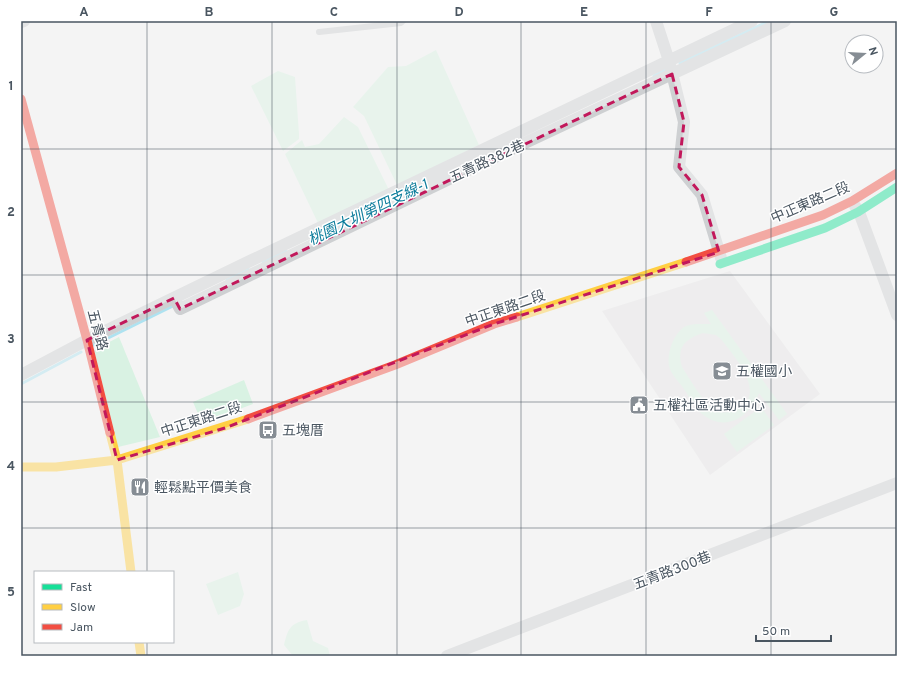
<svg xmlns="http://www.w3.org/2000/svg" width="918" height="677" viewBox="0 0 918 677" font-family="Overpass,'Noto Sans TC',sans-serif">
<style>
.education{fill:#e6e5e6}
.green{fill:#d9f2e3;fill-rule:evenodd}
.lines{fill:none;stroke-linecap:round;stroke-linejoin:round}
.stream{stroke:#aee2f0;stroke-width:3}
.lane{stroke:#ced0d2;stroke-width:6}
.street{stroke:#ced0d2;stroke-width:12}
.fast{stroke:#16e098;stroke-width:9}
.slow{stroke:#ffcf43;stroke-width:9}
.jam{stroke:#f24e42;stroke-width:9}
.marked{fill:none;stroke:#c2185b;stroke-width:3;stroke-dasharray:8 5;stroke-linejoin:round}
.grid{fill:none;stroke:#4a5661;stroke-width:1;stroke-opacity:0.55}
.labels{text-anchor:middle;stroke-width:3;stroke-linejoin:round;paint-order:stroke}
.street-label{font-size:14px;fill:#4a5661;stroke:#fff}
.poi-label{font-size:14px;fill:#4a5661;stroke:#fff;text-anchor:start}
.water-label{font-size:15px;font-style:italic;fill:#0c7c9b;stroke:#fff}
.neatline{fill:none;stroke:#4a5661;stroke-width:1.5}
.grid-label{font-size:13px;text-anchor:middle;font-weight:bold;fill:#4a5661}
</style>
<rect width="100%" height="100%" fill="#f4f4f4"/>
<path class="education" d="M 730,271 L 820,394 L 710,475 L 602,311 Z"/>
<path class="green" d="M 436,50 L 479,145 L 397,185 L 364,116 L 353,107 L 388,67 L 406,66 Z
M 278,71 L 295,77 L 299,134 L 299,139 L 283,151 L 251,86 Z
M 344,117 L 358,127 L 389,190 L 318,223 L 285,154 L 302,140 L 305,147 L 319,144 Z
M 712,310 L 787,414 L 779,420 L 759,393 C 749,417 726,433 702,414 C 694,408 689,396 684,389 C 680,383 670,373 669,366 C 667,353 673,335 684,327 C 691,323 703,324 711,324 L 704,313 ZM 703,333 L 716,335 L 721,339 C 733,355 769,394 737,409 C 729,413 720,414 713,409 C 704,404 688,376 682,367 C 676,347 685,339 703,333 Z
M 119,337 L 160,437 L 118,447 L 94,350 Z
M 244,380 L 253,404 L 202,423 L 193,402 Z
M 761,407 L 774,425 L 737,452 L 724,434 Z
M 238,572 L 244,594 L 240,606 L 218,615 L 206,584 Z
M 307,620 L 313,641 L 328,648 L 330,656 L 293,656 L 284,645 C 288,629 290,623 307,620 Z"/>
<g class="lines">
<path class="stream" d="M 680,63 L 769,21
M 654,76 L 665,70
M 263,262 L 286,251
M 227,280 L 248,269
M 94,345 L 175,305
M 21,384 L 81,352"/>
<path class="lane" d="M 319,32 L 401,23 L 403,21"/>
<path class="street" d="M 656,21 L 669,61 L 684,122 L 679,167 L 702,195 L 721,258
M 21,22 L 24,21
M 855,206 L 859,212 L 897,315
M 174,298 L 180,309 L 480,164 L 785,21
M 21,375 L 87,340 L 252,260 L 752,21
M 447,656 L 897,483"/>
<path class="fast" d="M 720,264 L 825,228 L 858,212 L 897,187"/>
<path class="slow" d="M 517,317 L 686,262
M 110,433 L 117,460 L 131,572
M 21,467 L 56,467 L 117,460 L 248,419
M 139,642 L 141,656"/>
<path class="jam" d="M 21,99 L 87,340 L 110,433
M 686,262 L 823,215 L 852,201 L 897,173
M 248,419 L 395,365 L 494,324 L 517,317"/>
</g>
<path d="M0 0H918V677H0ZM 672,74 L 684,122 L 679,167 L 702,195 L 719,252 L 494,324 L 225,428 L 117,460 L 87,340 L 174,298 L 180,309 Z" fill="#f4f4f4" fill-opacity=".55" fill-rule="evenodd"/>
<path class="marked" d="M 672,74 L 684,122 L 679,167 L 702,195 L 719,252 L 494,324 L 225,428 L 117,460 L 87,340 L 174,298 L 180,309 Z"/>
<path class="grid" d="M 147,21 L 147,572M 272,21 L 272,656M 397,21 L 397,656M 521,21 L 521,656M 646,21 L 646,656M 771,21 L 771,656M 21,149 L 897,149M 21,275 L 897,275M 21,402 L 897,402M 21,528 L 897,528M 147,642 L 147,656"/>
<defs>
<g id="school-square" transform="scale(1)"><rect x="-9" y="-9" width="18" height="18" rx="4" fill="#868d94" stroke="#fff"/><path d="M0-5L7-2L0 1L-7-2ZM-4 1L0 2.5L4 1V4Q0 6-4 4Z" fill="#fff"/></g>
<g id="civic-square" transform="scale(1)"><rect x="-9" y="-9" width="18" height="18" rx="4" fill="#868d94" stroke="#fff"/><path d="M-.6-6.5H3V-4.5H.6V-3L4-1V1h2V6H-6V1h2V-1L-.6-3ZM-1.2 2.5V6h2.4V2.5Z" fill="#fff"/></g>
<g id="bus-square" transform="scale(1)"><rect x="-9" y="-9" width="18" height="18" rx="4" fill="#868d94" stroke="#fff"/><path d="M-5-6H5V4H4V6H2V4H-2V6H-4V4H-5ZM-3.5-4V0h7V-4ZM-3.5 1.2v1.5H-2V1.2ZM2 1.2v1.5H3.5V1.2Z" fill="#fff"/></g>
<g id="restaurant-square" transform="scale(1)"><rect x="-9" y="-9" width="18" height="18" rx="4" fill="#868d94" stroke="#fff"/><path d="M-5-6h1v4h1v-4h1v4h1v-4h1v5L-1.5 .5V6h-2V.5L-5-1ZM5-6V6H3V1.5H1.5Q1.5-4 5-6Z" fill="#fff"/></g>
</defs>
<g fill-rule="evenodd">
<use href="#school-square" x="722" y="371"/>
<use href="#civic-square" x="639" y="405"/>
<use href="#bus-square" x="268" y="430"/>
<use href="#restaurant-square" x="140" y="487"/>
</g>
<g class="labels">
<g class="street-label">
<text transform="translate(487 161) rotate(-25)" y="5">五青路382巷</text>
<text transform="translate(810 202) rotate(-23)" y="5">中正東路二段</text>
<text transform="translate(505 308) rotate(-19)" y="5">中正東路二段</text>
<text transform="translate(98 330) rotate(75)" y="5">五青路</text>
<text transform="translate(201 419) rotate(-18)" y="5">中正東路二段</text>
<text transform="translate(672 570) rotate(-21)" y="5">五青路300巷</text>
</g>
<g class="poi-label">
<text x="736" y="376">五權國小</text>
<text x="653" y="410">五權社區活動中心</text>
<text x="282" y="435">五塊厝</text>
<text x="154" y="492">輕鬆點平價美食</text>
</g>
<g class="water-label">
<text transform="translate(368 212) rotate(-26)" y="5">桃園大圳第四支線-1</text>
</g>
</g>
<rect width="918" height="677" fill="none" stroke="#ffffff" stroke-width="44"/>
<rect x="34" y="571" width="140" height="72" fill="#ffffff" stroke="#b7bbc0"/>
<rect x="42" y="584" width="20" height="6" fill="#16e098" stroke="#b7bbc0"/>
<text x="70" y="591" font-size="12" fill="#4a5661">Fast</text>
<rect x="42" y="604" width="20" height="6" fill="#ffcf43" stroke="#b7bbc0"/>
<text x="70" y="611" font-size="12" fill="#4a5661">Slow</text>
<rect x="42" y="624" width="20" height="6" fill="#f24e42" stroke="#b7bbc0"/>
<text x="70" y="631" font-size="12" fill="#4a5661">Jam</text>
<g transform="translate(864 54) rotate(72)"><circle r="19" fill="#ffffff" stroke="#b7bbc0"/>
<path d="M0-3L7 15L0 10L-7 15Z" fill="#868d94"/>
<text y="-6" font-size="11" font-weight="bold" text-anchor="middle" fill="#4a5661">N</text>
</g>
<path d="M756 635v6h75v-6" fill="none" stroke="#4a5661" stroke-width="2"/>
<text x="762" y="635" font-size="12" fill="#4a5661" stroke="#ffffff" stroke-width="3" paint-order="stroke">50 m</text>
<rect x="22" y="22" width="874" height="633" class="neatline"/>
<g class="grid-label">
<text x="84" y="16">A</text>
<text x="209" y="16">B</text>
<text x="334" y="16">C</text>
<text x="459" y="16">D</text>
<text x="584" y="16">E</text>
<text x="709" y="16">F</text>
<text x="834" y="16">G</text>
<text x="11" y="90">1</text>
<text x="11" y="216">2</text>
<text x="11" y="343">3</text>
<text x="11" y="470">4</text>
<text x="11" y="596">5</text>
</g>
</svg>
